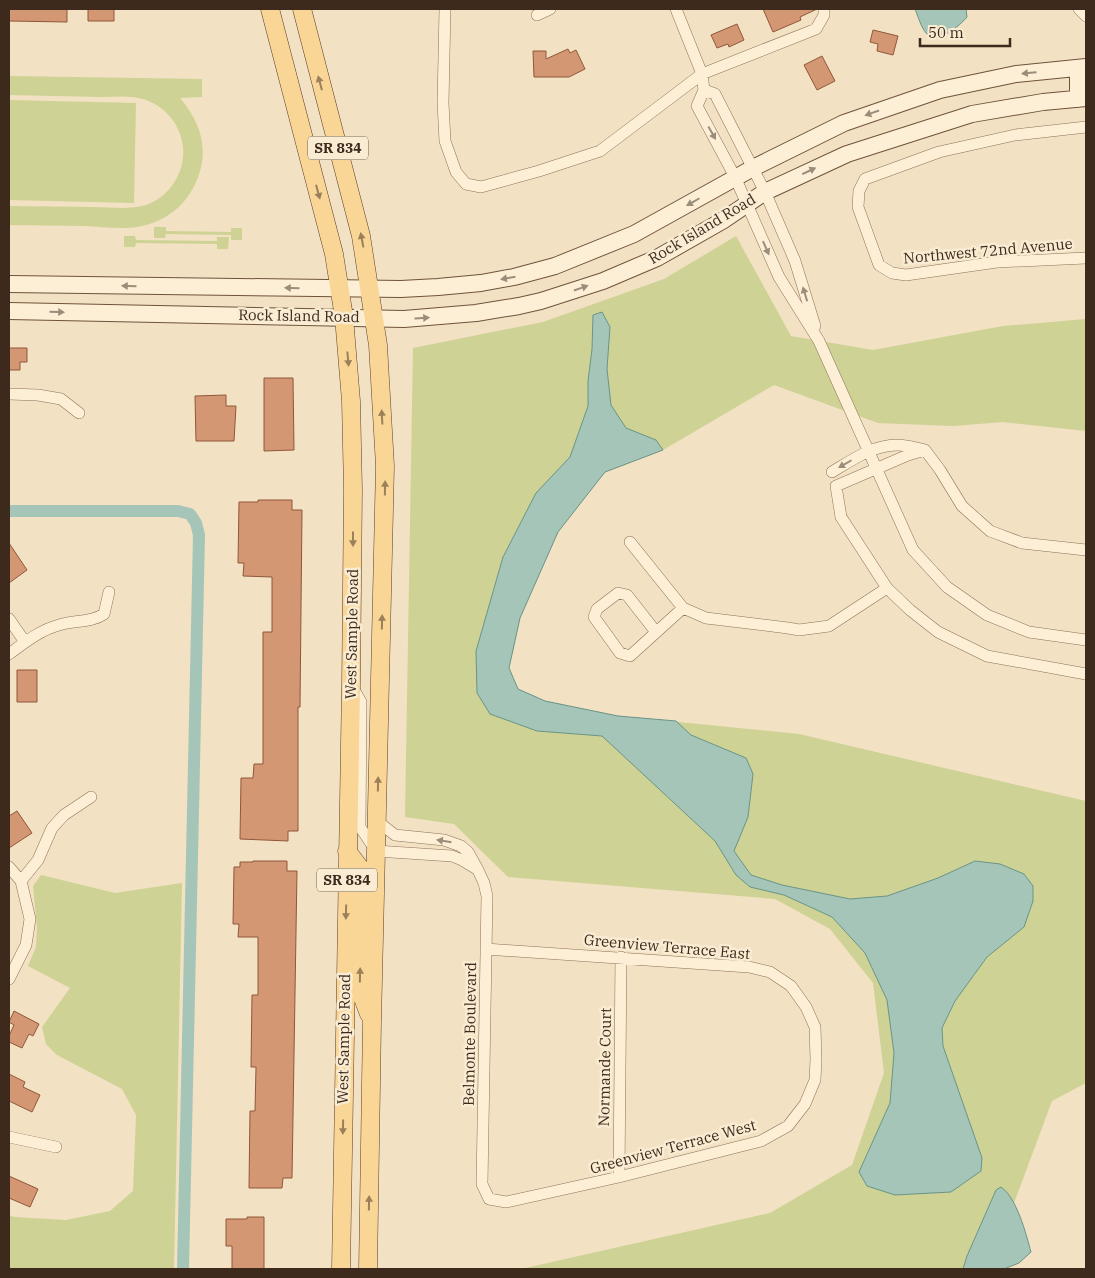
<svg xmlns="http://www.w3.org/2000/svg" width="1095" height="1278" viewBox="0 0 1095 1278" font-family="'IBM Plex Serif',serif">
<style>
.green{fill:#ced295}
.water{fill:#a5c5b9;stroke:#6a9487}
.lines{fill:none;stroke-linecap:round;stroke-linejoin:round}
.canal{stroke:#a5c5b9;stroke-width:12}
.building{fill:#d49774;stroke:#90573a}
.minor-casing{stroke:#8f7157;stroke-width:12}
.secondary-casing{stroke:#70523a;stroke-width:18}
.primary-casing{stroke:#5c3f2c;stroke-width:19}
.minor{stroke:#fcefd6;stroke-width:11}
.secondary{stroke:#fcefd6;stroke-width:16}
.primary{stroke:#f9d596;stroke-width:18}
.oneway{fill:#9c8c7a}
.oneway2{fill:#9b805a}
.labels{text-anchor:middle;stroke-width:5;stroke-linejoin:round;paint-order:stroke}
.shield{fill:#f9ecd2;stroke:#756453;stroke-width:1}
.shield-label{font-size:14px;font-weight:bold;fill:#3d2a1d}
.street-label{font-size:15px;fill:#3d2a1d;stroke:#f9ecd2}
</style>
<rect width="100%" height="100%" fill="#f2e1c2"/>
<path class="green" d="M 9,76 L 202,79 L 202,97 L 180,98 C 198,119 208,144 200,171 C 192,199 171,220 142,226 C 124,230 104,227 85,226 C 60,226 34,225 9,225 L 9,206 C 37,206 65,207 93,207 C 110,207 129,210 146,205 C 172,196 188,167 182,141 C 178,122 165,107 146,100 C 132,95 115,97 100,97 C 70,96 39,96 9,95 Z
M 9,100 L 136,103 L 134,203 L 9,200 Z
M 154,227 L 166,227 L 166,231 L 231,232 L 231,228 L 242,228 L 242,240 L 231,240 L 231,235 L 166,234 L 165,238 L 154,238 Z
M 124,236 L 135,236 L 136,240 L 217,241 L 217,237 L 229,237 L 228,249 L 217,249 L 217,244 L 136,243 L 135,247 L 124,247 Z
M 736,236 L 791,336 L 873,350 L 1003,326 L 1086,319 L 1086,431 L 1003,422 L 953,426 L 878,423 L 774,385 L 663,450 L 605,472 L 558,532 L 520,618 L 509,668 L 518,689 L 545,701 L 618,716 L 799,734 L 1086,801 L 1086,1083 L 1052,1101 L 1014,1203 L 1026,1235 L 1031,1252 L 1019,1263 L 1004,1269 L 521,1269 L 770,1213 L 852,1165 L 884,1073 L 873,983 L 830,929 L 775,899 L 508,877 L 454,824 L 405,817 L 413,348 L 543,322 L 664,279 Z
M 41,875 L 115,893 L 182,883 L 174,1269 L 9,1269 L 9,1215 L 14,1217 L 66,1220 L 110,1211 L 133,1191 L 136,1115 L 122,1089 L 57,1055 L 46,1044 L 42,1027 L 70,988 L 28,966 L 36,947 L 37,927 L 33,886 Z"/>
<path class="water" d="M 915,9 L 966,9 L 967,17 C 961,25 936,45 927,34 C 921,28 918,16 915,9 Z
M 602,312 L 610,327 L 607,369 L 611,405 L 626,428 L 656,440 L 663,450 L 605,472 L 558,532 L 520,618 L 509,668 L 518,689 L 545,701 L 618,716 L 676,721 L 691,735 L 746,758 L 753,774 L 748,817 L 734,851 L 751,875 L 782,885 L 850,899 L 887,896 L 938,878 L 975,861 L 1000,864 L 1024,874 L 1033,886 L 1033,901 L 1024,927 L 987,957 L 955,1001 L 942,1028 L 943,1046 L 982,1158 L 981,1171 L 951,1192 L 895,1195 L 867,1186 L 859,1172 L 890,1103 L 894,1053 L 887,1000 L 865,953 L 832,917 L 784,895 L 750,887 L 736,875 L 715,841 L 602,736 L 537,731 L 490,714 L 477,693 L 476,651 L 503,557 L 536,493 L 570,457 L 588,406 L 588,381 L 592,349 L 593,315 Z
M 1001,1187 C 1017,1198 1026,1234 1031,1252 L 1019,1263 L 1004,1269 L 963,1269 L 967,1256 L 996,1190 Z"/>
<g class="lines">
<path class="canal" d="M 9,511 L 178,511 L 190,514 L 196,523 L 199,535 L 183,1269"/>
</g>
<path class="building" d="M 9,9 L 67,9 L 67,22 L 9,21 Z
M 88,9 L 114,9 L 114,21 L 88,21 Z
M 763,9 L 817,9 L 800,17 L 801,20 L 773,32 Z
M 737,24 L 744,40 L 729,47 L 728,44 L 717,48 L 711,35 Z
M 873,30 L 898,36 L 893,55 L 877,51 L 878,44 L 870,42 Z
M 568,49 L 570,53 L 576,50 L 585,69 L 569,77 L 534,77 L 533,51 L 546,51 L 546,59 Z
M 822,56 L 835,81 L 817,90 L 804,65 Z
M 9,348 L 27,348 L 27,362 L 20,362 L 20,370 L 9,370 Z
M 264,378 L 293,378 L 294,450 L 264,451 Z
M 226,395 L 226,406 L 236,406 L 234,441 L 196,441 L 195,396 Z
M 258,500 L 292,500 L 292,510 L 302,510 L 300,707 L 298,707 L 298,831 L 288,831 L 288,841 L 240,839 L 241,778 L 253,778 L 254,764 L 263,764 L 263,632 L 272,632 L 272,577 L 243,576 L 244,563 L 238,563 L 239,502 L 258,502 Z
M 9,543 L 27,570 L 9,583 Z
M 17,670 L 37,670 L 37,702 L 17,702 Z
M 17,811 L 32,833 L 9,848 L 9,816 Z
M 253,861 L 287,861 L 287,871 L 297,871 L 292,1178 L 283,1178 L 282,1188 L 249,1188 L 250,1111 L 255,1111 L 256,1067 L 251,1067 L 252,995 L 258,995 L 258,937 L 238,937 L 239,924 L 233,924 L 234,867 L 240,867 L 240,862 L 253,862 Z
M 14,1011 L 39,1024 L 33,1036 L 29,1034 L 22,1048 L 9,1042 L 9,1036 L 14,1025 L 9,1022 Z
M 9,1074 L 25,1082 L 23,1087 L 40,1095 L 32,1112 L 9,1101 Z
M 9,1176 L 38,1189 L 30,1207 L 9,1198 Z
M 247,1217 L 264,1217 L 264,1269 L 232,1269 L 232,1246 L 226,1246 L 226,1219 L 247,1219 Z"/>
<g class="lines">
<g class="minor-casing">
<path id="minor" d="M 445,9 L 443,103 L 445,141 L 456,172 L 466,184 L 481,187 L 539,171 L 600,151 L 702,74 L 816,29 L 824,15 L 824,9
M 676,9 L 702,74 L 704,90 L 697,106 L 735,177 L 779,277 L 819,341 L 913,550 L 947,587 L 987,615 L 1029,632 L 1086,640
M 1079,9 L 1086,16
M 537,15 L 550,9
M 704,90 L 715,94 L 765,192 L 795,261 L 815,326
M 1086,127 L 1015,135 L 939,152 L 865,179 L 859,191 L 858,207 L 879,265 L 892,273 L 906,275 L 997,262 L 1086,258
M 9,394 L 38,395 L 61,399 L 79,413
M 832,472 C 852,460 873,445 897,445 C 906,445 916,448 925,450 L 940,470 L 962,506 L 990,531 L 1022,543 L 1086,550
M 630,542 L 683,608 L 706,618 L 788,628 L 799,630 L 829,626 L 887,588 L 841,517 L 836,486 L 908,455 L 925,450
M 887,588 L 910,610 L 938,632 L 987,656 L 1086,674
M 9,619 L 25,642
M 656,632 L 627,595 L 618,593 L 597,609 L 594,617 L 620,653 L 630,656 L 683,608
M 9,654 C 24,643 40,630 59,625 C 74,620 91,623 104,614 L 109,592
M 353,688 L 361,702 L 360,827 L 376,851 L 452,856 L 462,860 L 477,869
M 377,821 L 395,835 L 444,840 L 461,846 L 468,852 L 478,870 L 484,883 L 487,896 L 482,1184 L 489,1199 L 506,1202 L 619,1177 L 761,1141 L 788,1126 L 805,1104 L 815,1080 L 816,1059 L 815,1027 L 806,1007 L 791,986 L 770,972 L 749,967 L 486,949
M 9,867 L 21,881 L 30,919 L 26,945 L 9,979
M 21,881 L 38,860 L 52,828 L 64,815 L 91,797
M 9,1137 L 56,1147
M 619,1177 L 621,957"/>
</g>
<g class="secondary-casing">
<path id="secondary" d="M 1078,68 L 1078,99
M 9,284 L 401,289 L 438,287 L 481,283 L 514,277 L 555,266 L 634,234 L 753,168 L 844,123 L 940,90 L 1016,74 L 1086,67
M 9,311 L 404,319 L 476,313 L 519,306 L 541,301 L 603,281 L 657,258 L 722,221 L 765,192 L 847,154 L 972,114 L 1043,102 L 1086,98"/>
</g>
<g class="primary-casing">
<path id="primary" d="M 270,9 L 334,254 L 344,317 L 351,401 L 353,490 L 351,685 L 341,1269
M 302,9 L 361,236 L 378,345 L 385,466 L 372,1022 L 368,1269
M 347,851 L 363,872 L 360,990 L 369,1014"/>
</g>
<use href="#minor" class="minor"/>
<use href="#secondary" class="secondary"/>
<use href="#primary" class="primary"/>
</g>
<defs><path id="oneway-solid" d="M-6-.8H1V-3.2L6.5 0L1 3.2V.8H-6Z" transform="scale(1.25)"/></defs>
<g class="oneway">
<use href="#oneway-solid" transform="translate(1029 73) rotate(175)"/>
<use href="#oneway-solid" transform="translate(872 113) rotate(161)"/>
<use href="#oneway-solid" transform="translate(712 133) rotate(61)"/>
<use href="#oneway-solid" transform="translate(809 171) rotate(-25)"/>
<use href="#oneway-solid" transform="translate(693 202) rotate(150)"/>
<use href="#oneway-solid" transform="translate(766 248) rotate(66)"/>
<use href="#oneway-solid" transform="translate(508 278) rotate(170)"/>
<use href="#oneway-solid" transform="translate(129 286) rotate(-179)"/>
<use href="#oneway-solid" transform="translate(292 288) rotate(-179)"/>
<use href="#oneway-solid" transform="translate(581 288) rotate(-19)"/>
<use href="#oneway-solid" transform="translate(805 294) rotate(-107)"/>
<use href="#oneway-solid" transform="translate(57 312) rotate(1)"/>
<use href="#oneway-solid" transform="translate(422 318) rotate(-3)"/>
<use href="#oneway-solid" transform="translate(845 464) rotate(150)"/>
<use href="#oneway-solid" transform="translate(444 841) rotate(-171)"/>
</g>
<g class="oneway2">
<use href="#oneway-solid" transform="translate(320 83) rotate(-105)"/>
<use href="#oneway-solid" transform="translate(318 192) rotate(75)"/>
<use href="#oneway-solid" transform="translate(362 240) rotate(-101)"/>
<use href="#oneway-solid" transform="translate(348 359) rotate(85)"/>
<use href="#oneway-solid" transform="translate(382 417) rotate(-93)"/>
<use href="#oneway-solid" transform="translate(385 488) rotate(-89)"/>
<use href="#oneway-solid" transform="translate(353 539) rotate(90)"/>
<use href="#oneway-solid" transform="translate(382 622) rotate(-89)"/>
<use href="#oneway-solid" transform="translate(378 784) rotate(-89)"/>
<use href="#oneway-solid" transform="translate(346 912) rotate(91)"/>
<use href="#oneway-solid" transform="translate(360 975) rotate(-89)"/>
<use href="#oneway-solid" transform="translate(343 1127) rotate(91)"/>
<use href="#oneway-solid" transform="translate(369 1203) rotate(-89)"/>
</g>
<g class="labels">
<g class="shield">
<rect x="308" y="136.5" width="60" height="23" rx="4"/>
<rect x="317" y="868.5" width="60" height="23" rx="4"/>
</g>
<g class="shield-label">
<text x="338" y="153">SR 834</text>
<text x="347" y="885">SR 834</text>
</g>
<g class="street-label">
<text transform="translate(702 229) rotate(-31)" y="5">Rock Island Road</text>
<text transform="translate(988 251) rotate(-5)" y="5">Northwest 72nd Avenue</text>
<text transform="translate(299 316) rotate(1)" y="5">Rock Island Road</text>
<text transform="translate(352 634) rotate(-89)" y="5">West Sample Road</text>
<text transform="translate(667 947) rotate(5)" y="5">Greenview Terrace East</text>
<text transform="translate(470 1034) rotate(-89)" y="5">Belmonte Boulevard</text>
<text transform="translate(344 1039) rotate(-89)" y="5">West Sample Road</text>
<text transform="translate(605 1067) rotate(-89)" y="5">Normande Court</text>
<text transform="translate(673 1147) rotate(-15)" y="5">Greenview Terrace West</text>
</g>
</g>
<rect width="1095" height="1278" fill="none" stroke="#3d2a1d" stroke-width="20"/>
<path d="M920 38v8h90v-8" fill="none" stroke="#3d2a1d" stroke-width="2.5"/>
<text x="928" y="38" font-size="15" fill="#3d2a1d" stroke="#f9ecd2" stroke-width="4" paint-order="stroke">50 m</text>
</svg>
